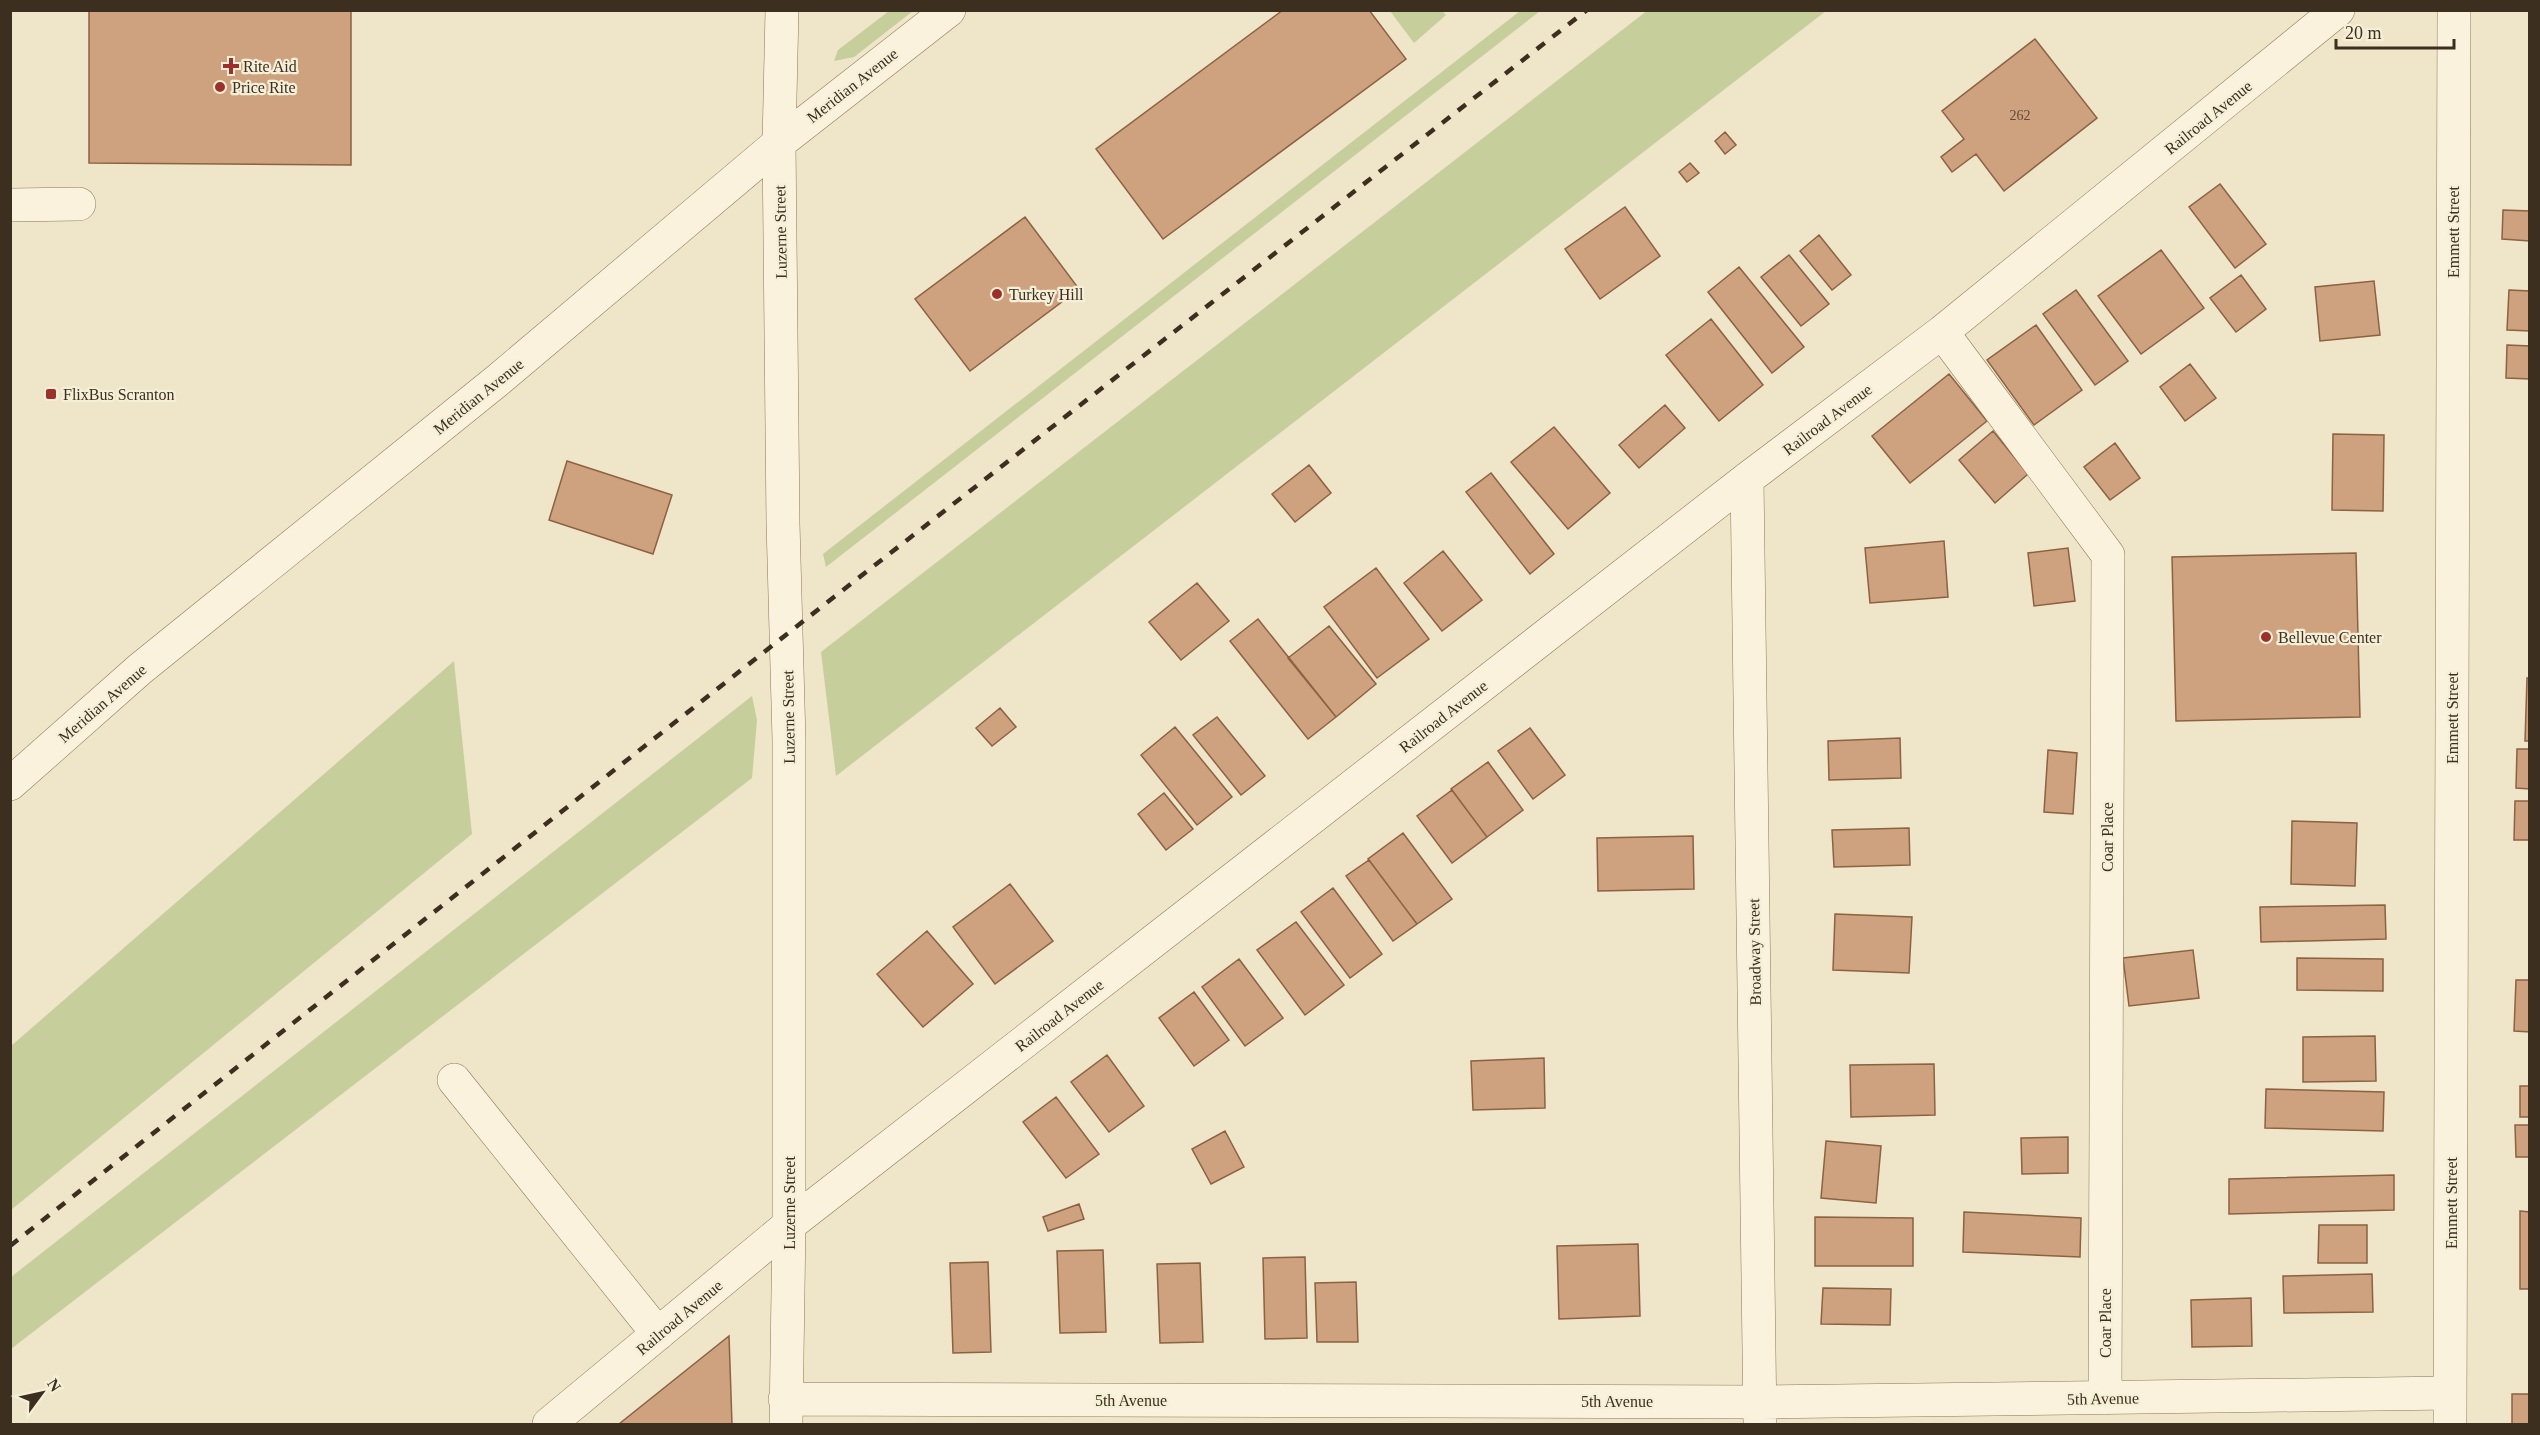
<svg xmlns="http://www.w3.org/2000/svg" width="2540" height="1435" viewBox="0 0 2540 1435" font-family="Georgia,serif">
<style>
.green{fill:#c6ce9b}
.building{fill:#cea27e;stroke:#8c6242;stroke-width:1.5}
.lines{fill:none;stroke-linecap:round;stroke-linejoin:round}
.minor-casing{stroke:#8c785c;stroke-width:34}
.minor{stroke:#faf2dc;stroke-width:33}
.rail{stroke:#3c2f20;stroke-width:4.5;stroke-dasharray:10 10;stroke-linecap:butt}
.poi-dot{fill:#9c302b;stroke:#f6efd8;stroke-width:2}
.labels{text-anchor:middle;stroke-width:4.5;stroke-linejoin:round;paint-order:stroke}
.number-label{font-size:14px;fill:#604c38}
.poi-label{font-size:16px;fill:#3c2f20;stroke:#f6efd8;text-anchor:start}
.street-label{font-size:16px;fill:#3c2f20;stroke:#f6efd8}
</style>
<rect width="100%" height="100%" fill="#efe5c8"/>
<path class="green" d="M 1648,10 L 1826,11 L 836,776 L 821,652 Z
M 889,11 L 913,11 L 854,57 L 834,61 L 838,50 Z
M 1390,11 L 1442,11 L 1446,15 L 1414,43 Z
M 1520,11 L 1540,11 L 826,567 L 823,554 Z
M 454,661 L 472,834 L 11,1210 L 11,1046 Z
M 752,696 L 757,720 L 752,778 L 11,1349 L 11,1277 Z"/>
<path class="building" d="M 89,10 L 351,10 L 351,165 L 89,163 Z
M 1283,10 L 1369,10 L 1406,59 L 1163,239 L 1096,149 Z
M 2035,39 L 2097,118 L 2004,191 L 1976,154 L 1952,172 L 1941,157 L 1964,139 L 1942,111 Z
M 1725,132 L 1736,145 L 1725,154 L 1715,141 Z
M 1690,163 L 1699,173 L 1687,182 L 1679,172 Z
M 2220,184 L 2266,244 L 2235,268 L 2189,207 Z
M 1625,207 L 1660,256 L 1600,299 L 1565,249 Z
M 2503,210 L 2530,211 L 2530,241 L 2502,239 Z
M 1025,217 L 1079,289 L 970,371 L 915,299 Z
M 1819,235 L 1851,275 L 1832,290 L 1800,251 Z
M 2161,250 L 2204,308 L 2141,354 L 2098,296 Z
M 1789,255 L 1829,304 L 1801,326 L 1761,277 Z
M 1739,267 L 1804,347 L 1772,373 L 1708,292 Z
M 2241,275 L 2266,309 L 2236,332 L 2210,298 Z
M 2374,281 L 2380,335 L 2320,341 L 2315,287 Z
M 2076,290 L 2128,361 L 2095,385 L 2043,314 Z
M 2509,290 L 2530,291 L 2530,331 L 2507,330 Z
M 1711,319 L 1763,385 L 1719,421 L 1666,355 Z
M 2036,325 L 2082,390 L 2034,425 L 1987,360 Z
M 2507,345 L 2530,346 L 2530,379 L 2506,378 Z
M 2190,364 L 2216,398 L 2185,421 L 2160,387 Z
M 1949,374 L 1987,421 L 1910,483 L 1872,436 Z
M 1665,405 L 1685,428 L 1639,468 L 1619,445 Z
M 1554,427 L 1610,493 L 1568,529 L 1511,462 Z
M 1993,431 L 2028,474 L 1995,503 L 1959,460 Z
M 2333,434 L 2384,435 L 2383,511 L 2332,510 Z
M 2115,443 L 2140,478 L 2110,500 L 2084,467 Z
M 567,461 L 672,495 L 653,554 L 549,520 Z
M 1309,465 L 1331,493 L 1295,522 L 1272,494 Z
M 1491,473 L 1554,554 L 1530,574 L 1466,492 Z
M 1944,541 L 1948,597 L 1870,603 L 1865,548 Z
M 2068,548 L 2075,601 L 2034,606 L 2028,553 Z
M 1443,551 L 1482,600 L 1442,631 L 1404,583 Z
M 2356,553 L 2360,717 L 2176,721 L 2172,557 Z
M 1376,568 L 1429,639 L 1377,678 L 1324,607 Z
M 1197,583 L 1229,621 L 1181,660 L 1149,622 Z
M 1258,619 L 1336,717 L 1308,739 L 1230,641 Z
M 1329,626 L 1376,684 L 1336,717 L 1288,658 Z
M 2527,678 L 2530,678 L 2530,741 L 2525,741 Z
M 1000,708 L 1016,727 L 992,746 L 976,728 Z
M 1217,717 L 1265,776 L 1241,795 L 1193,735 Z
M 1175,727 L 1232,797 L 1197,825 L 1141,755 Z
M 1530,728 L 1565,775 L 1533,799 L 1498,751 Z
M 1900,738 L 1901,778 L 1829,780 L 1828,741 Z
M 2517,749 L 2530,749 L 2530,789 L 2516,788 Z
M 2048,750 L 2077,753 L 2073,814 L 2044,812 Z
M 1488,762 L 1523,810 L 1487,837 L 1451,789 Z
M 1452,790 L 1487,837 L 1452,863 L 1417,816 Z
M 1164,793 L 1193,829 L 1166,850 L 1138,814 Z
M 2515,801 L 2530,801 L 2530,840 L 2514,840 Z
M 2292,821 L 2357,823 L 2355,886 L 2291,884 Z
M 1909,828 L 1910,865 L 1834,867 L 1832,830 Z
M 1403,833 L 1452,899 L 1417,924 L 1368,859 Z
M 1693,836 L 1694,889 L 1598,891 L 1597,838 Z
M 1369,860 L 1417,924 L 1393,941 L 1346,876 Z
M 1010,884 L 1053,941 L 995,984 L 953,927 Z
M 1333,888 L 1382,954 L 1350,978 L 1301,912 Z
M 2385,905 L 2386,939 L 2261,942 L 2260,907 Z
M 1835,914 L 1912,917 L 1909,973 L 1833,970 Z
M 1296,922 L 1344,985 L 1305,1015 L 1257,950 Z
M 927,931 L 973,984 L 923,1027 L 877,974 Z
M 2193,950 L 2199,998 L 2129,1006 L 2123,958 Z
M 2297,958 L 2383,959 L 2383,991 L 2297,990 Z
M 1239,959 L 1283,1018 L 1245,1046 L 1202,987 Z
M 2516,980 L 2530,980 L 2530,1032 L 2514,1031 Z
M 1194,992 L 1229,1040 L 1194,1066 L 1159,1018 Z
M 2375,1036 L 2376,1081 L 2303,1082 L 2303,1037 Z
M 1107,1055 L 1144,1106 L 1109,1132 L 1071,1082 Z
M 1544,1058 L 1545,1108 L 1473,1110 L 1471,1061 Z
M 1934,1064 L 1935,1115 L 1851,1117 L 1850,1065 Z
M 2520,1086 L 2530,1086 L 2530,1117 L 2520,1117 Z
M 2266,1089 L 2384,1092 L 2383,1131 L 2265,1128 Z
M 1056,1097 L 1099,1154 L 1066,1178 L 1023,1122 Z
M 2515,1125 L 2530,1125 L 2530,1157 L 2516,1157 Z
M 1225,1131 L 1244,1167 L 1211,1184 L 1192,1149 Z
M 2068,1137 L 2068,1173 L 2022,1174 L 2021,1138 Z
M 1826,1141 L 1881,1146 L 1876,1203 L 1821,1198 Z
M 2394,1175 L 2394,1210 L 2229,1214 L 2229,1179 Z
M 1079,1204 L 1084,1219 L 1048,1231 L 1043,1217 Z
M 2520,1211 L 2530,1212 L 2530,1289 L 2520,1289 Z
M 1964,1212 L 2081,1218 L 2080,1257 L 1963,1252 Z
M 1815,1217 L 1913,1218 L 1913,1266 L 1815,1266 Z
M 2319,1225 L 2367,1225 L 2367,1263 L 2318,1263 Z
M 1638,1244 L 1640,1316 L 1559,1319 L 1557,1246 Z
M 1103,1250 L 1106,1332 L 1060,1333 L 1057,1251 Z
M 1305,1257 L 1307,1338 L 1265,1339 L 1263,1258 Z
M 988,1262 L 991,1352 L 953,1353 L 950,1263 Z
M 1200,1263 L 1203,1342 L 1160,1343 L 1157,1264 Z
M 2372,1274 L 2373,1312 L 2284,1313 L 2283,1276 Z
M 1356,1282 L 1358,1342 L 1317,1342 L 1315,1283 Z
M 1823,1288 L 1891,1289 L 1890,1325 L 1821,1324 Z
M 2251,1298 L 2252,1346 L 2192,1347 L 2191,1300 Z
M 729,1336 L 732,1424 L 619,1424 Z
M 2512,1394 L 2530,1394 L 2530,1424 L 2512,1424 Z"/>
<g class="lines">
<g class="minor-casing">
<path id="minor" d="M 782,10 L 779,143 L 783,523 L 789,740 L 789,1225 L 786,1424
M 10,205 L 79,204
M 1942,332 L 2108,555 L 2105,1398
M 1747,479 L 1760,1423
M 10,784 L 140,669 L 498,380 L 779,143 L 949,10
M 454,1080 L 658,1334
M 785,1399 L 1761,1402 L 2450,1393
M 549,1424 L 789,1225 L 1747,479 L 1942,332 L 2338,10
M 2450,1424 L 2454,10"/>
</g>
<use href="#minor" class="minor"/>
<path class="rail" d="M 10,1246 L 834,597 L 1587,10"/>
</g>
<g class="poi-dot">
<path d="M228 57h6v6h6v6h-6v6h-6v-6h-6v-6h6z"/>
<circle cx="220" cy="87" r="6"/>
<circle cx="997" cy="294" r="6"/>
<rect x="45" y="388" width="12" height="12" rx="3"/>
<circle cx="2266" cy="637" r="6"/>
</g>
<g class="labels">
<g class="number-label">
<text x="2020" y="120">262</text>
</g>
<g class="poi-label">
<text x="243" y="72">Rite Aid</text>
<text x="232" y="93">Price Rite</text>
<text x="1009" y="300">Turkey Hill</text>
<text x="63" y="400">FlixBus Scranton</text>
<text x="2278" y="643">Bellevue Center</text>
</g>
<g class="street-label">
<text transform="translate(852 85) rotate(-38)" y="6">Meridian Avenue</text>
<text transform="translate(2208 117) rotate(-39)" y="6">Railroad Avenue</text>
<text transform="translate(780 232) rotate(-91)" y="6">Luzerne Street</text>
<text transform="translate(2453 232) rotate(-90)" y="6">Emmett Street</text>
<text transform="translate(478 396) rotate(-39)" y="6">Meridian Avenue</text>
<text transform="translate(1827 419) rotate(-37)" y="6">Railroad Avenue</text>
<text transform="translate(102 703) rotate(-41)" y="6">Meridian Avenue</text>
<text transform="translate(1443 716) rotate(-38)" y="6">Railroad Avenue</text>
<text transform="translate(788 717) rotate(-91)" y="6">Luzerne Street</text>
<text transform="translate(2452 718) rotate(-90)" y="6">Emmett Street</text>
<text transform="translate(2107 837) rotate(-90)" y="6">Coar Place</text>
<text transform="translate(1754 952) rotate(-91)" y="6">Broadway Street</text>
<text transform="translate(1059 1015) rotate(-38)" y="6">Railroad Avenue</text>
<text transform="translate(789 1203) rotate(-90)" y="6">Luzerne Street</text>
<text transform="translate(2451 1203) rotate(-90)" y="6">Emmett Street</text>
<text transform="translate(679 1317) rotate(-40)" y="6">Railroad Avenue</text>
<text transform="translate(2105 1323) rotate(-90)" y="6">Coar Place</text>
<text transform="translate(2103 1398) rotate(-1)" y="6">5th Avenue</text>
<text x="1131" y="1406">5th Avenue</text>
<text x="1617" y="1407">5th Avenue</text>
</g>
</g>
<rect width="2540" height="1435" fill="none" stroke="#3c2f20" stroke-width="24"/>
<g transform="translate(42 1393) rotate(57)" stroke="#f6efd8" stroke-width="4.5" paint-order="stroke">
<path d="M0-4.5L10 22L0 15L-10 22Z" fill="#3c2f20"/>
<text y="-9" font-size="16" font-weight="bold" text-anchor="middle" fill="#3c2f20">N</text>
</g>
<path d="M2336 39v9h118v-9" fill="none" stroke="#3c2f20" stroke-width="3"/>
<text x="2345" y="39" font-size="18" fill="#3c2f20" stroke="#f6efd8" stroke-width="4.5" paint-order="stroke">20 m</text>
</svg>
